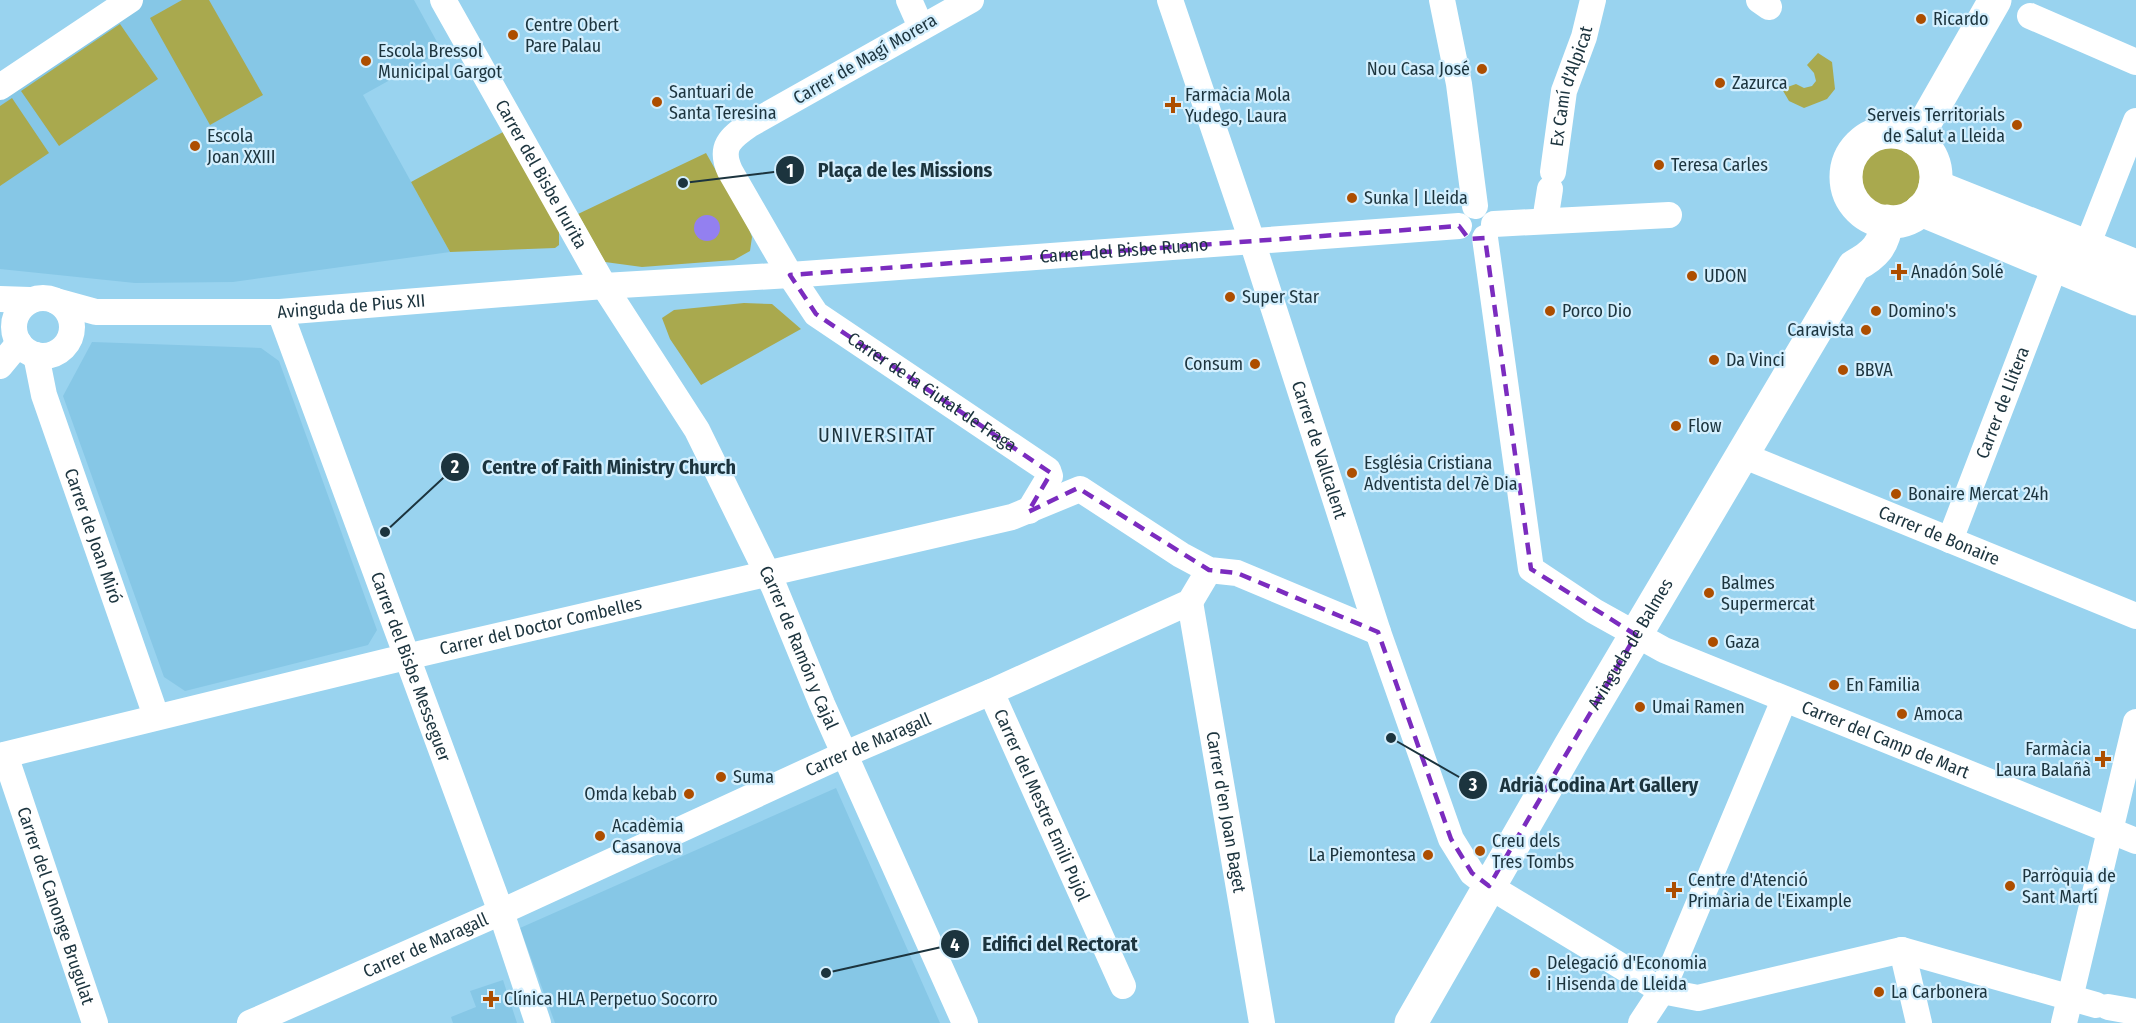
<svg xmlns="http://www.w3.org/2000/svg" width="2136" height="1023" viewBox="0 0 2136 1023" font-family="'Fira Sans Condensed',sans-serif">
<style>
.built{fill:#86c7e6}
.green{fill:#a9a94e}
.water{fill:#9380f0}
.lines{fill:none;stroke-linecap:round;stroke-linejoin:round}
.minor{stroke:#fff;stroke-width:26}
.major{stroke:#fff;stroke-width:33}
.marked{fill:none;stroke:#7b2cbf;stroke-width:4.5;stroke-dasharray:12 8;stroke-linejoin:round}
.poi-dot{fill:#ad4e00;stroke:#d3effe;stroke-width:2}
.labels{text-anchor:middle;stroke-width:4.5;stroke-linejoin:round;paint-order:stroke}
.poi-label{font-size:18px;fill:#1c343e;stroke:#d3effe;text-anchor:start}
.street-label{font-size:18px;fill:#1c343e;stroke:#d3effe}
.neighbourhood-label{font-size:20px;letter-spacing:1.5px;fill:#1c343e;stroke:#d3effe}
.leader{fill:none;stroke:#1c343e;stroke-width:2}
.callout-dot{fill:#1c343e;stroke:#d3effe;stroke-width:2}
.mark-label{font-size:18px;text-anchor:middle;font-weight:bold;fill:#fff}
.callout-label{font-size:20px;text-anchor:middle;font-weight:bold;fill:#1c343e;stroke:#d3effe;stroke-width:4.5;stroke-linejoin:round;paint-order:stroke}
</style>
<rect width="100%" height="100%" fill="#99d3ef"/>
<path class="built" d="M 144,0 L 414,0 L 442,51 L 363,95 L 450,252 L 233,282 L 135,283 L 0,269 L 0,97 Z
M 92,342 L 261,348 L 279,361 L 377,630 L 368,645 L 185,691 L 164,677 L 63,396 Z
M 836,788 L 940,1023 L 555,1023 L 520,928 Z
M 503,980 L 517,1023 L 453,1023 L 451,1017 L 476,1007 L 470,991 Z"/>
<path class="green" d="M 182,0 L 209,0 L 263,95 L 210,125 L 150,18 Z
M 120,24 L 158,79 L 59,146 L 21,91 Z
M 1818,53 L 1832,62 L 1835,89 L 1827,99 L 1804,108 L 1789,101 L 1782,89 L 1796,84 L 1804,88 L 1812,86 L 1816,81 L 1814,73 L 1807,65 Z
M 12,98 L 49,153 L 0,186 L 0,106 Z
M 503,132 L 559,228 L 559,245 L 555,248 L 450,252 L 411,182 Z
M1861 177a31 31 0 1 1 62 0a31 31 0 1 1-62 0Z
M 706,153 L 749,229 L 752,237 L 750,251 L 734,260 L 642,267 L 605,262 L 578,214 Z
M 744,303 L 772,304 L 801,329 L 701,385 L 670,339 L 662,318 L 674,310 Z"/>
<path class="water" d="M694 228a13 13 0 1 1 26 0a13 13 0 1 1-26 0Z"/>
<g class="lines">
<g class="minor">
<path id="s1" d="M 443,0 L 604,286 L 697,430 L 774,587 L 822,704 L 965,1023"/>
<path d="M 909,0 L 921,27"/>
<path id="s2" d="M 971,0 L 749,125 C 730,138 719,147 730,171 L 790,275 L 816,314 L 1048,470 L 1050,476 L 1029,511"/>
<path id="s3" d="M 1170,0 L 1252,241 L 1378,632 L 1451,839 L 1472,873 L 1489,886 L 1662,991 L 1698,998 L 1902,950 L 2096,1005"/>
<path d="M 1442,0 L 1459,84 L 1475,206"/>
<path d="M 1759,0 L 1769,7"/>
<path d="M 2030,16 L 2136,62"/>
<path d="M 0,87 L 130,0"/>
<path id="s4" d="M 1553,172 L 1564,91 L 1584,37 L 1593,0"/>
<path d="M 1545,221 L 1550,189"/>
<path d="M 1494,224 L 1669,215"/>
<path id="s5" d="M 1485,238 L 1531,569 L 1594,611 L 1664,650 L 2136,841"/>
<path d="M 2087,246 L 2136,121"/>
<circle cx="43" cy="327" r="29"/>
<path d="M 0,299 L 30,300"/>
<path id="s6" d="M 56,301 L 96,312 L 280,312 L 604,286 L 790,275 L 1459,226"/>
<path id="s7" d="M 280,312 L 501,912 L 538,1023"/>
<path id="s8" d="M 36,355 L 44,395 L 156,716"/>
<path d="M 0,366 L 19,343"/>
<path id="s9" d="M 1742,455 L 2136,616"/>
<path id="s10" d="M 1950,540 L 2055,266"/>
<path id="s11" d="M 1190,602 L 1262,1023"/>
<path id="s12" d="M 991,692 L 1123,986"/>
<path id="s13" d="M 5,755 L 95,1023"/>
<path id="s14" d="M 0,756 L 389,661 L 1012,517 L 1080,489 L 1181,555 L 1209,570 L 1237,573 L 1378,632"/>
<path d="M 1902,950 L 1919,1023"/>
<path d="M 2108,1007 L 2136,1012"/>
<path id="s15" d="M 250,1023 L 501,912 L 836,758 L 991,692 L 1190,602 L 1209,570"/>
<path d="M 1641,1023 L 1662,991 L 1784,700"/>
<path d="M 2064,1023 L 2136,722"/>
</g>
<g class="major">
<circle cx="1891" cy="177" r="45"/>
<path d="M 1913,138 L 1922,128 L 1995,0"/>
<path d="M 1935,186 L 2136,266"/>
<path d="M 1921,210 L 2136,299"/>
<path id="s16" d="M 1411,1023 L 1570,746 L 1854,266 C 1875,255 1884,245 1887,221"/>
</g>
</g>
<path class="marked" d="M 1459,226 L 1469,239 L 1485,238 L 1531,569 L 1636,635 L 1489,886 L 1472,873 L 1451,839 L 1378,632 L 1237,573 L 1209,570 L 1078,488 L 1028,512 L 1051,473 L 816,314 L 790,275 Z"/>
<g class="poi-dot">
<circle cx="1921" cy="19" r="6"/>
<circle cx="513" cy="35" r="6"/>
<circle cx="366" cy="61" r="6"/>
<circle cx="1482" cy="69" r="6"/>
<circle cx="1720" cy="83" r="6"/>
<circle cx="657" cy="102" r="6"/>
<path d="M1170 96h6v6h6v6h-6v6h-6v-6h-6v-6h6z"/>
<circle cx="2017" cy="125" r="6"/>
<circle cx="195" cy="146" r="6"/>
<circle cx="1659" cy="165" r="6"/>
<circle cx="1352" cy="198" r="6"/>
<path d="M1896 263h6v6h6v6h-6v6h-6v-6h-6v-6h6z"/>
<circle cx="1692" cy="276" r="6"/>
<circle cx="1230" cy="297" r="6"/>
<circle cx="1550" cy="311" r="6"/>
<circle cx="1876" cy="311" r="6"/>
<circle cx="1866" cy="330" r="6"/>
<circle cx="1714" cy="360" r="6"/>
<circle cx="1255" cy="364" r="6"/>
<circle cx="1843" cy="370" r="6"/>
<circle cx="1676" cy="426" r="6"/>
<circle cx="1352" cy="473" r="6"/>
<circle cx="1896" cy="494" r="6"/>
<circle cx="1709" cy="593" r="6"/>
<circle cx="1713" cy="642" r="6"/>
<circle cx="1834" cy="685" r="6"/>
<circle cx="1640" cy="707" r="6"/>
<circle cx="1902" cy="714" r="6"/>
<path d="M2100 750h6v6h6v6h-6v6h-6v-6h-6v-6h6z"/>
<circle cx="721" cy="777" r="6"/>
<circle cx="689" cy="794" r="6"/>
<circle cx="600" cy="836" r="6"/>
<circle cx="1480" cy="851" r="6"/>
<circle cx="1428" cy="855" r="6"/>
<circle cx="2010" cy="886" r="6"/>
<path d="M1671 881h6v6h6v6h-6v6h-6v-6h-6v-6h6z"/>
<circle cx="1535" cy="973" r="6"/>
<circle cx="1879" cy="992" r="6"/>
<path d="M488 990h6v6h6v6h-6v6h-6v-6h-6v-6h6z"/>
</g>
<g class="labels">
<g class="poi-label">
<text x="1933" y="25">Ricardo</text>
<text x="525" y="31">Centre Obert<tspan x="525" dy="21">Pare Palau</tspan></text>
<text x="378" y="57">Escola Bressol<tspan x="378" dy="21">Municipal Gargot</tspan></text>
<text x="1470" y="75" text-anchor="end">Nou Casa José</text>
<text x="1732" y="89">Zazurca</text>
<text x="669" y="98">Santuari de<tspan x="669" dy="21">Santa Teresina</tspan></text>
<text x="1185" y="101">Farmàcia Mola<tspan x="1185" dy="21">Yudego, Laura</tspan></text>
<text x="2005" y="121" text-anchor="end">Serveis Territorials<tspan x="2005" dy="21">de Salut a Lleida</tspan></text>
<text x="207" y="142">Escola<tspan x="207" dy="21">Joan XXIII</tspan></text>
<text x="1671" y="171">Teresa Carles</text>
<text x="1364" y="204">Sunka | Lleida</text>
<text x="1911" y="278">Anadón Solé</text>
<text x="1704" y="282">UDON</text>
<text x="1242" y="303">Super Star</text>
<text x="1562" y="317">Porco Dio</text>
<text x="1888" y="317">Domino's</text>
<text x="1854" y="336" text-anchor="end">Caravista</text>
<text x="1726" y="366">Da Vinci</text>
<text x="1243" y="370" text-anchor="end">Consum</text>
<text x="1855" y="376">BBVA</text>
<text x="1688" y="432">Flow</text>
<text x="1364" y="469">Església Cristiana<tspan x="1364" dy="21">Adventista del 7è Dia</tspan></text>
<text x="1908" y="500">Bonaire Mercat 24h</text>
<text x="1721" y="589">Balmes<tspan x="1721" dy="21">Supermercat</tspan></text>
<text x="1725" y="648">Gaza</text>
<text x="1846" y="691">En Familia</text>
<text x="1652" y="713">Umai Ramen</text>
<text x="1914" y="720">Amoca</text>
<text x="2091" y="755" text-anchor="end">Farmàcia<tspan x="2091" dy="21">Laura Balañà</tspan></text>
<text x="733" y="783">Suma</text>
<text x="677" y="800" text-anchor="end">Omda kebab</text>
<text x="612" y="832">Acadèmia<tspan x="612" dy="21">Casanova</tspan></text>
<text x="1492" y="847">Creu dels<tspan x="1492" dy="21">Tres Tombs</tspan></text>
<text x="1416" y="861" text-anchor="end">La Piemontesa</text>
<text x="2022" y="882">Parròquia de<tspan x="2022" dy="21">Sant Martí</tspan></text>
<text x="1688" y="886">Centre d'Atenció<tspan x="1688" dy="21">Primària de l'Eixample</tspan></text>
<text x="1547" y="969">Delegació d'Economia<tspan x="1547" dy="21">i Hisenda de Lleida</tspan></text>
<text x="1891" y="998">La Carbonera</text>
<text x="504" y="1005">Clínica HLA Perpetuo Socorro</text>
</g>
<g class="street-label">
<text transform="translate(865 59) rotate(-30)" y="6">Carrer de Magí Morera</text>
<text dy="6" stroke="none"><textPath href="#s4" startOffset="88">Ex Camí d'Alpicat</textPath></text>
<text dy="6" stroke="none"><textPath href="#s1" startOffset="200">Carrer del Bisbe Irurita</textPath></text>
<text dy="6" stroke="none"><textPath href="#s6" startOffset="1072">Carrer del Bisbe Ruano</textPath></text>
<text dy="6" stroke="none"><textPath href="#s6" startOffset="297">Avinguda de Pius XII</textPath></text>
<text dy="6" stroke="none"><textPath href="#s2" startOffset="618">Carrer de la Ciutat de Fraga</textPath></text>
<text dy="6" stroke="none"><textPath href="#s10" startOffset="147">Carrer de Llitera</textPath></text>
<text dy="6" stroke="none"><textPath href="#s3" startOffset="474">Carrer de Vallcalent</textPath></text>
<text dy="6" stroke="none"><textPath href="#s9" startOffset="213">Carrer de Bonaire</textPath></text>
<text dy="6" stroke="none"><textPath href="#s8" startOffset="190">Carrer de Joan Miró</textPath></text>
<text dy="6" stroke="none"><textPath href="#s14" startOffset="556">Carrer del Doctor Combelles</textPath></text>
<text dy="6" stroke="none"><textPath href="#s16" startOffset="438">Avinguda de Balmes</textPath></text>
<text dy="6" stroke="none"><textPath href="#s1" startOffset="740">Carrer de Ramón y Cajal</textPath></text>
<text dy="6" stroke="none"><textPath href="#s7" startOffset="378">Carrer del Bisbe Messeguer</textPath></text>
<text dy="6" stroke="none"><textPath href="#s5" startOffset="729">Carrer del Camp de Mart</textPath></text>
<text dy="6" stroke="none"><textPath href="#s15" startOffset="678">Carrer de Maragall</textPath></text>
<text dy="6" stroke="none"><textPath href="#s12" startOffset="124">Carrer del Mestre Emili Pujol</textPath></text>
<text dy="6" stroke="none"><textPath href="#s11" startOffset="213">Carrer d'en Joan Baget</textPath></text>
<text dy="6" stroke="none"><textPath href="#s13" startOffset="159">Carrer del Canonge Brugulat</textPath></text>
<text dy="6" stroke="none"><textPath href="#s15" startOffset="192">Carrer de Maragall</textPath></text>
</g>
<g class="neighbourhood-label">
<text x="877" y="442">UNIVERSITAT</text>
</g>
</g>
<path class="leader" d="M683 183L790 170M385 532L455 467M1391 738L1473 785M826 973L955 944"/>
<g class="callout-dot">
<circle cx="683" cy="183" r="6"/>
<circle cx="385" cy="532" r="6"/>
<circle cx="1391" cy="738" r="6"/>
<circle cx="826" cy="973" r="6"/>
<circle cx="790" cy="170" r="15"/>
<circle cx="455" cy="467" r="15"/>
<circle cx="1473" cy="785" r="15"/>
<circle cx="955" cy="944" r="15"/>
</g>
<g class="mark-label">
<text x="790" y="177">1</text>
<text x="455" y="473">2</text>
<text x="1473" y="791">3</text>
<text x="955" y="951">4</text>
</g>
<g class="callout-label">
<text x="905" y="177">Plaça de les Missions</text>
<text x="609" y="474">Centre of Faith Ministry Church</text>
<text x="1599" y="792">Adrià Codina Art Gallery</text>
<text x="1060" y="951">Edifici del Rectorat</text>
</g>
</svg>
